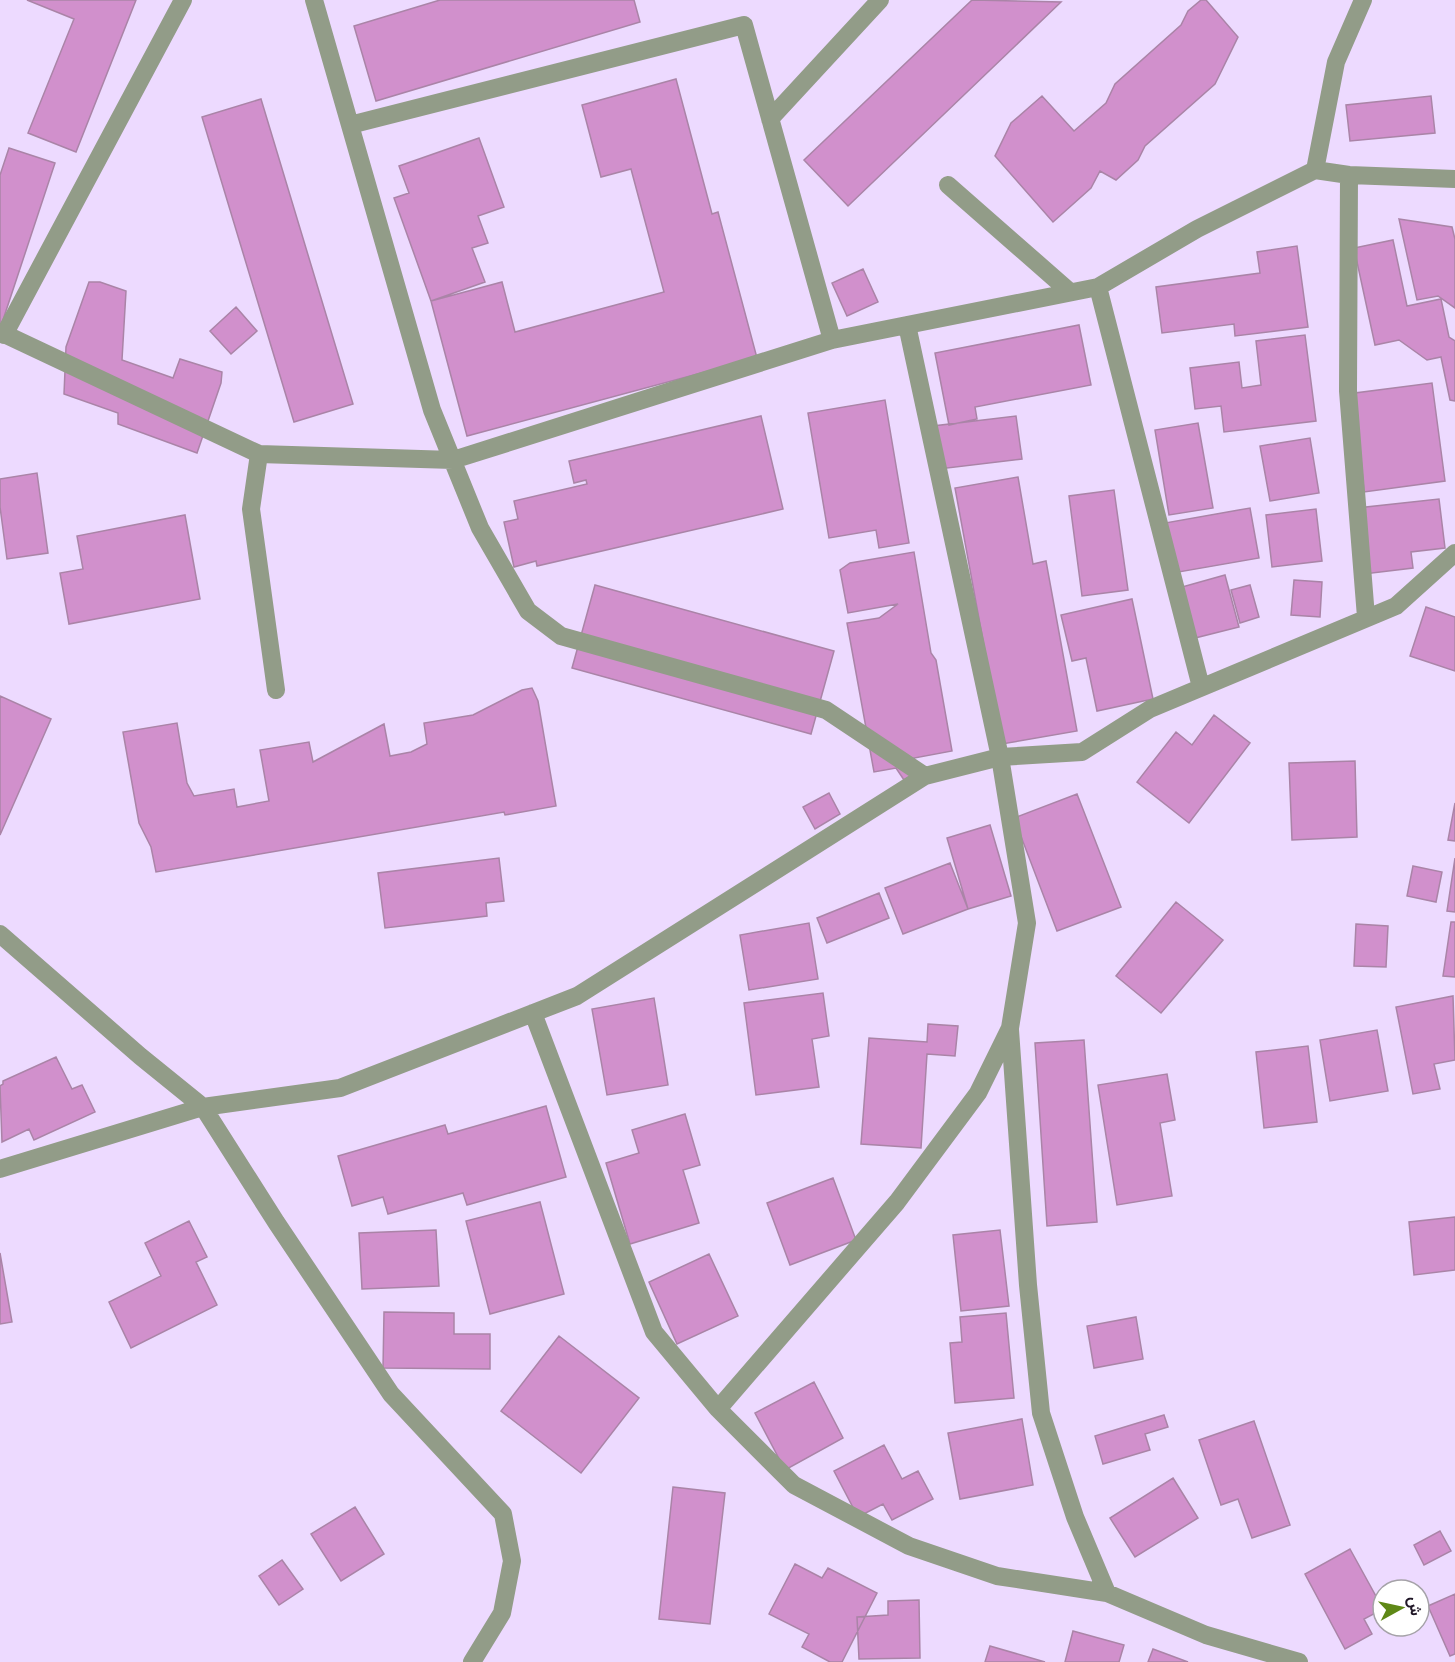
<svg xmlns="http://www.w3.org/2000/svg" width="1455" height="1662" viewBox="0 0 1455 1662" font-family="'Open Sans',Vazirmatn,sans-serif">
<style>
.building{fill:#d190cc;stroke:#aa84a7;stroke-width:1.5}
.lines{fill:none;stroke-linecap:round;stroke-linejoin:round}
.street{stroke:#929c88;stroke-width:18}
</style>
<rect width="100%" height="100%" fill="#eddaff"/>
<path class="building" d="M 27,0 L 136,0 L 76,152 L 28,133 L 74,19 Z
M 440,0 L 634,0 L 640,22 L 376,101 L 354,26 Z
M 972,0 L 1061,2 L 848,206 L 804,160 Z
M 1201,0 L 1206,0 L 1238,37 L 1215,84 L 1145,146 L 1138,160 L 1116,180 L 1100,171 L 1091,188 L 1053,222 L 995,156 L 1011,123 L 1042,96 L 1074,131 L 1106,103 L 1115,84 L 1181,25 L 1188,11 Z
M 676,79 L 712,214 L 718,212 L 757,358 L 467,436 L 431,301 L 502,282 L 515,332 L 664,292 L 631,169 L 601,177 L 582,105 Z
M 1431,96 L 1435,133 L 1350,141 L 1346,105 Z
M 261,99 L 353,404 L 294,422 L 202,117 Z
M 479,138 L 504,207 L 478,216 L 488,243 L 472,248 L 485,282 L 431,301 L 394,198 L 409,193 L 399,166 Z
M 9,148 L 55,163 L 0,329 L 0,175 Z
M 1399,219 L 1452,227 L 1455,239 L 1455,308 L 1438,296 L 1417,300 Z
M 1393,240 L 1407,306 L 1441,299 L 1449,337 L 1455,341 L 1455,401 L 1450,400 L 1441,357 L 1427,360 L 1399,340 L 1375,345 L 1354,248 Z
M 1297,246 L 1308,327 L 1235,336 L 1234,324 L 1162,333 L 1156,287 L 1260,273 L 1257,252 Z
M 863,269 L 878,302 L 847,316 L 832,283 Z
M 89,282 L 100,282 L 126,291 L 122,360 L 173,378 L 180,359 L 222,372 L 221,383 L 197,453 L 118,424 L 118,413 L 64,394 L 66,347 Z
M 236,307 L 257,331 L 231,354 L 210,331 Z
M 1079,325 L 1091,385 L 975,407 L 977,419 L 949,425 L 935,353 Z
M 1305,335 L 1316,421 L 1224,432 L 1221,406 L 1195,409 L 1190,368 L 1239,362 L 1242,388 L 1261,385 L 1256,341 Z
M 1432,383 L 1445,481 L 1364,492 L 1355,393 Z
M 885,400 L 909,543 L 879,548 L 876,530 L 829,538 L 808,413 Z
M 761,416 L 783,509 L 537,566 L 536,561 L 514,567 L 504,522 L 518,519 L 514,501 L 587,484 L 586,480 L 574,483 L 569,461 Z
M 1016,416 L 1022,459 L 939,469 L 933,426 Z
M 1198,423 L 1213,508 L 1169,515 L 1155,430 Z
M 1310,438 L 1319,493 L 1270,501 L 1260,446 Z
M 37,473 L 48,553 L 7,559 L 0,507 L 0,479 Z
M 1018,477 L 1033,564 L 1046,561 L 1077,731 L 1002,744 L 955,488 Z
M 1114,490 L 1128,590 L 1082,596 L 1069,496 Z
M 1439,499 L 1445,548 L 1411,552 L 1413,568 L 1364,574 L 1357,508 Z
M 1250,508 L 1259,558 L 1173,573 L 1165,523 Z
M 1316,509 L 1322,561 L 1272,567 L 1266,515 Z
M 185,515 L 200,599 L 69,624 L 60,573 L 83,569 L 77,536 Z
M 914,552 L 931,653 L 936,660 L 952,751 L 914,758 L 917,772 L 904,780 L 896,768 L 874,772 L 847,623 L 879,618 L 898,604 L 848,613 L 840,570 L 850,563 Z
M 1225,575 L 1239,627 L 1195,638 L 1182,587 Z
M 1294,580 L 1322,582 L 1320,617 L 1291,615 Z
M 595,585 L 834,651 L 811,734 L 572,668 Z
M 1250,585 L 1259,617 L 1240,623 L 1231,590 Z
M 1132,599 L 1153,699 L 1097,711 L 1086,658 L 1072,661 L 1061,615 Z
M 1426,607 L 1455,617 L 1455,671 L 1410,656 Z
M 532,688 L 538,701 L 556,806 L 505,815 L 504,812 L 156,872 L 151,847 L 139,823 L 123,732 L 177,723 L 187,783 L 194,796 L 234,789 L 237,807 L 269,801 L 260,750 L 309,742 L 313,762 L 384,724 L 390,756 L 411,752 L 427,744 L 424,723 L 473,715 L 522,690 Z
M 0,696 L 51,719 L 0,835 Z
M 1214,715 L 1250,743 L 1189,823 L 1137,782 L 1176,732 L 1192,745 Z
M 1355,761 L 1357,837 L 1292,840 L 1289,763 Z
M 829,793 L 840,814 L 815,829 L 803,807 Z
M 1077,794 L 1121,907 L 1057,931 L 1014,818 Z
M 1455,803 L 1455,841 L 1448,840 Z
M 990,825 L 1011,896 L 968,909 L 947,838 Z
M 499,858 L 504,901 L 486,903 L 487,916 L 385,928 L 378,873 Z
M 1455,858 L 1455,912 L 1447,911 Z
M 950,863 L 968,909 L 903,934 L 885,888 Z
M 1413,866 L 1442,872 L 1436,902 L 1407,896 Z
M 879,893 L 889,918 L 827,943 L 817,918 Z
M 1176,902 L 1223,940 L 1161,1013 L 1116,976 Z
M 1451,922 L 1455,922 L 1455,977 L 1443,976 Z
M 809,923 L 818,979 L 749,990 L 740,935 Z
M 1356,924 L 1388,926 L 1386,967 L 1354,966 Z
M 823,993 L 829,1036 L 812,1039 L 819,1087 L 756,1095 L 744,1003 Z
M 1453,996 L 1455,1060 L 1434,1064 L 1440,1089 L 1413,1094 L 1396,1007 Z
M 654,998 L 668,1085 L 607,1095 L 592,1009 Z
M 928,1024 L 958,1026 L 955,1056 L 927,1054 L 921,1148 L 861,1144 L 869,1038 L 927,1042 Z
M 1377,1030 L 1388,1091 L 1330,1101 L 1320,1040 Z
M 1084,1040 L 1097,1222 L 1047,1226 L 1035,1043 Z
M 1308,1046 L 1317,1122 L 1264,1128 L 1256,1052 Z
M 56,1057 L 72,1089 L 82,1085 L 95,1112 L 34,1140 L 29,1129 L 2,1142 L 0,1086 L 3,1084 L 3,1081 Z
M 1167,1074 L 1175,1120 L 1160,1123 L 1172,1196 L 1117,1205 L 1098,1085 Z
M 546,1106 L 566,1177 L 467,1205 L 463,1193 L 388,1214 L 383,1197 L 352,1206 L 338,1156 L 445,1125 L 448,1134 Z
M 685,1114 L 700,1165 L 683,1170 L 699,1223 L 630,1244 L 606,1163 L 639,1153 L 632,1130 Z
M 833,1178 L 856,1240 L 790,1265 L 767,1203 Z
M 540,1202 L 564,1294 L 490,1314 L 466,1221 Z
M 1455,1217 L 1455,1270 L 1414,1275 L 1409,1222 Z
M 189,1221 L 207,1257 L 196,1262 L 217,1305 L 131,1348 L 109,1302 L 161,1276 L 145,1243 Z
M 436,1230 L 439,1286 L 362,1289 L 359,1233 Z
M 1000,1230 L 1009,1306 L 961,1311 L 953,1235 Z
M 0,1253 L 12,1322 L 0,1324 Z
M 709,1254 L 738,1316 L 677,1344 L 649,1282 Z
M 384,1312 L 454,1313 L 454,1334 L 490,1334 L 490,1369 L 383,1368 Z
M 1006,1313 L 1014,1398 L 955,1403 L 950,1343 L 962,1342 L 960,1317 Z
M 1136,1317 L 1143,1359 L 1094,1368 L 1087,1326 Z
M 559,1336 L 639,1398 L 581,1473 L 501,1411 Z
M 814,1382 L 843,1438 L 785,1470 L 755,1413 Z
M 1164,1415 L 1168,1427 L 1145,1434 L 1150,1450 L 1103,1464 L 1095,1436 Z
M 1022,1419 L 1033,1485 L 960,1499 L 948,1433 Z
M 1254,1421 L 1290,1525 L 1252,1538 L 1238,1499 L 1221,1505 L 1199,1440 Z
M 884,1445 L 902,1479 L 918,1471 L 933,1499 L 892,1520 L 883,1504 L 858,1517 L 834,1471 Z
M 1173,1478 L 1198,1518 L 1135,1557 L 1110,1518 Z
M 673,1487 L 725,1493 L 710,1624 L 659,1619 Z
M 355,1507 L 384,1554 L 341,1581 L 311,1534 Z
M 1440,1531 L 1451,1551 L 1424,1565 L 1414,1545 Z
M 1350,1549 L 1383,1609 L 1364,1619 L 1372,1634 L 1345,1649 L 1305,1574 Z
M 282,1560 L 303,1589 L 279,1605 L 259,1576 Z
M 795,1564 L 822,1578 L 828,1568 L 877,1593 L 842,1662 L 830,1662 L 802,1647 L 809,1634 L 769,1614 Z
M 1455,1594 L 1455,1654 L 1450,1656 L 1428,1606 Z
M 919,1600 L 920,1658 L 859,1659 L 857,1617 L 888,1615 L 888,1601 Z
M 1073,1631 L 1124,1645 L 1119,1662 L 1065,1662 Z
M 990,1646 L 1045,1662 L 985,1662 Z
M 1153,1649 L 1188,1662 L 1148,1662 Z"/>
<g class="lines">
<path class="street" d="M 314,0 L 432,410 L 480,528 L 528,611 L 561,636 L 826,710 L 925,776 L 1000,757 L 1082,752 L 1150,709 L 1396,606 L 1455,553
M 770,119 L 880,0
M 350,125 L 744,25 L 832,340
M 1315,170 L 1336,62 L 1363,0
M 1349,175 L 1348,391 L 1366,617
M 948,185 L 1070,292
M 1098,287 L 1201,687
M 0,332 L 259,454 L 453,460 L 832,340 L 1098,287 L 1197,229 L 1315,170 L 1349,175 L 1455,179
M 4,335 L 183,0
M 259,454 L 251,509 L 276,690
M 0,934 L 140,1056 L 203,1107 L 340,1088 L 577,996 L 925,776
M 533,1013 L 654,1332 L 718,1409 L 794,1485 L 909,1546 L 997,1576 L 1107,1593 L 1206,1635 L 1299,1662
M 1010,1030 L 1028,1285 L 1041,1413 L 1075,1517 L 1107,1593
M 0,1169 L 203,1107 L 276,1222 L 391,1394 L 503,1514 L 512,1561 L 502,1613 L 472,1662
M 718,1409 L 897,1202 L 978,1093 L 1010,1028 L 1027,923 L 1000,757 L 907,325"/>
</g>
<g transform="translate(1401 1608) rotate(82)"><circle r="28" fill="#ffffff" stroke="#a5a2a8" stroke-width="1.5"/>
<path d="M0-4.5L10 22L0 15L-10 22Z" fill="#5e8816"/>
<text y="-9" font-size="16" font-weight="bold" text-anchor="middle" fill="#1f1626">ش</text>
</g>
</svg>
